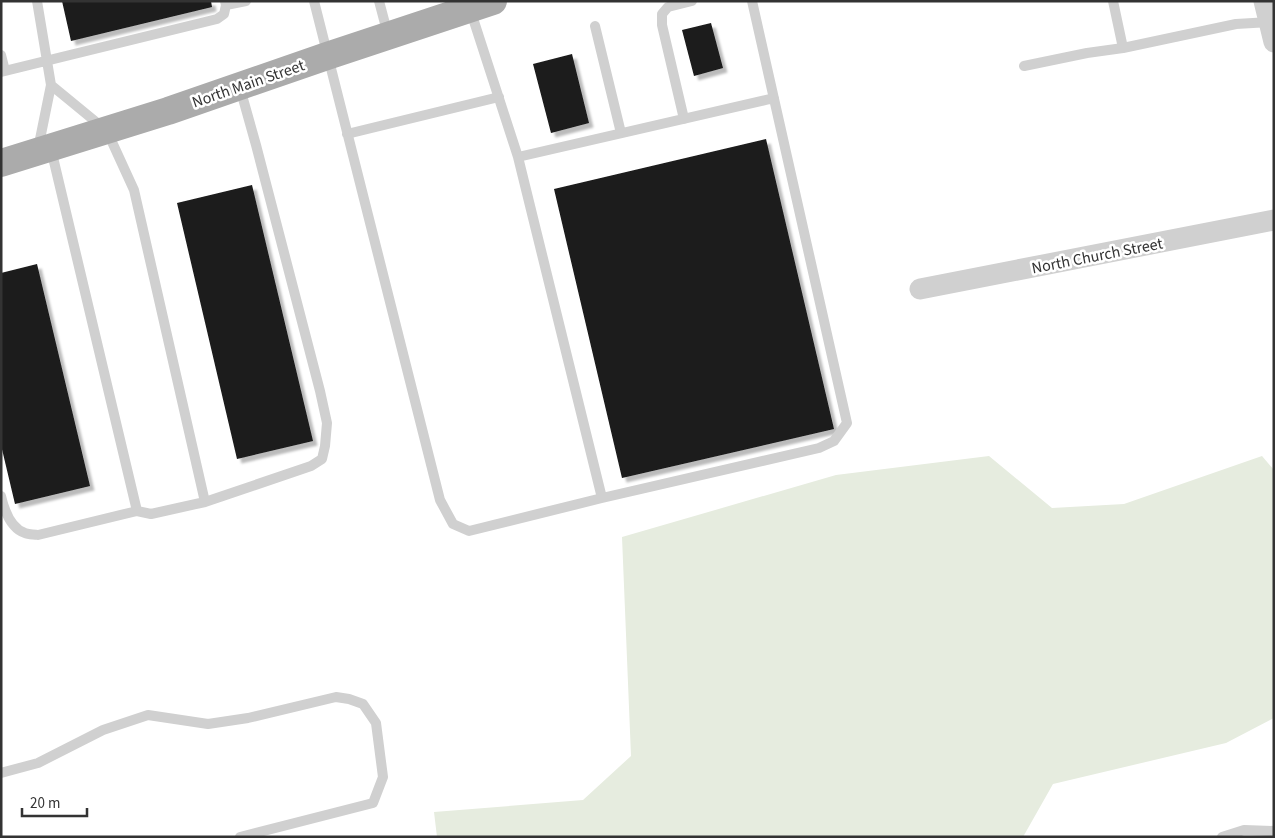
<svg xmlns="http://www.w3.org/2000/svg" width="1275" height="838" viewBox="0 0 1275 838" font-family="'Source Sans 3',sans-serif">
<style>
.green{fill:#e6ecdf}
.building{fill:#1a1a1a;filter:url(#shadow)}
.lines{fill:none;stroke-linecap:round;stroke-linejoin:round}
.lane{stroke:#d0d0d0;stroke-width:10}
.street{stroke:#d0d0d0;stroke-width:21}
.primary{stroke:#ababab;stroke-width:28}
.labels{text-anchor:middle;stroke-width:5;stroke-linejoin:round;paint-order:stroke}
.street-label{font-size:16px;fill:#333;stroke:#fff}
</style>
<defs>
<filter id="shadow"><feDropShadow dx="4.5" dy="4.5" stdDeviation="1" flood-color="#0004"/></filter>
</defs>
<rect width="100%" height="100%" fill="#fff"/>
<path class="green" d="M 989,456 L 1052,508 L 1124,504 L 1262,456 L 1274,470 L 1274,718 L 1226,743 L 1053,784 L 1023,837 L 437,837 L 434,812 L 583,800 L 631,756 L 622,537 L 836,475 Z"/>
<path class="building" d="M 62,1 L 211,1 L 212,7 L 71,41 Z
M 711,23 L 723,68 L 694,76 L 682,30 Z
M 572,54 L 589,123 L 551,133 L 533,64 Z
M 766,139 L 834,429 L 622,478 L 554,189 Z
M 252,185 L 313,441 L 237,459 L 177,203 Z
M 37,264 L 90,486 L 15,504 L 1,445 L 1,273 Z"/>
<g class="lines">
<path class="lane" d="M 37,1 L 51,85
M 314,1 L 440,500 L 453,524 L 469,531 L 602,498 L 819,448 L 834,441 L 847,423 L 752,1
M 379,1 L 388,35
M 1113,1 L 1123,48 L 1236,24 L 1270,22
M 226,5 L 246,1
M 470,9 L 518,157 L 602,498
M 595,26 L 621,133
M 1,55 L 5,71
M 1024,66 L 1087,53 L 1123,48
M 1,72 L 217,19 L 224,14 L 226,5 L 225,1
M 684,119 L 662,25 L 662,14 L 668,7 L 692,1
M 347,134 L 499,97
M 38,149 L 51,85 L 107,131 L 134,190 L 205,502 L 311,466 L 322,459 L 325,446 L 327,423 L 320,391 L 256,145 L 240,88
M 518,157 L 774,98
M 1,496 C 4,509 10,528 25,533 C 29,535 34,534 38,535 L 137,511 L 51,149
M 137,511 L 151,514 L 205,502
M 1,773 L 38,763 L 103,730 L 148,715 L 208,724 L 248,718 L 336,697 L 349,699 L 363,704 L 376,723 L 383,777 L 373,803 L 240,837
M 1222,837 L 1244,830 L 1274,831"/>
<path class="street" d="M 1264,1 L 1274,42
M 920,289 L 1274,220"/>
<path class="primary" d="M 1,163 L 168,111 L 327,56 L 493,1"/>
</g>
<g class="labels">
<g class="street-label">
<text transform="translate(248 83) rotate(-19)" y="6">North Main Street</text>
<text transform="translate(1097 255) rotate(-11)" y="6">North Church Street</text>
</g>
</g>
<rect width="1275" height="838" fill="none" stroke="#333333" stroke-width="5"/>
<path d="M22 808v8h65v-8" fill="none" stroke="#333333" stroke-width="2.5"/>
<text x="30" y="808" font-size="15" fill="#333333" stroke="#ffffff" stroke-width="4" paint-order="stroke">20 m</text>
</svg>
